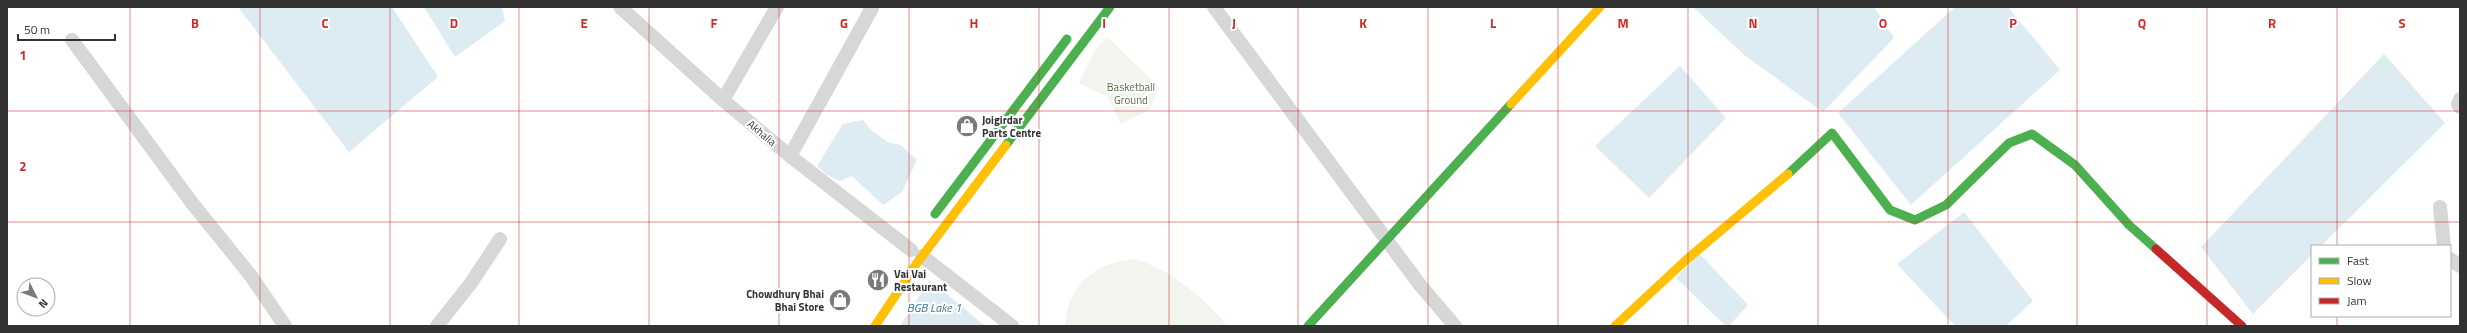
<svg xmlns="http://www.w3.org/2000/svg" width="2467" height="333" viewBox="0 0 2467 333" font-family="'Titillium Web',sans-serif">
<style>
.green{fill:#f1f5ed}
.water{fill:#ddebf3}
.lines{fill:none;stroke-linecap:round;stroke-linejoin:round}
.street{stroke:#d7d7d7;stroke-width:14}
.fast{stroke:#4caf50;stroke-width:9}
.slow{stroke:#ffc107;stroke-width:9}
.jam{stroke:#c62828;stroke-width:9}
.grid{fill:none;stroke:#d62828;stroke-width:1;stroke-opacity:0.55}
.labels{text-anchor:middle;stroke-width:4;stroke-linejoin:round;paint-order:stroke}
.park-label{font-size:11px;fill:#56703f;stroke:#fff}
.poi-label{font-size:11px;font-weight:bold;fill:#333;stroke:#fff;text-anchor:start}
.street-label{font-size:11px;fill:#333;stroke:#fff}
.water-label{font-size:12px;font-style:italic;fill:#3f7597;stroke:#fff}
.grid-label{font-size:13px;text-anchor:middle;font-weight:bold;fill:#d62828;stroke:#fff;stroke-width:4;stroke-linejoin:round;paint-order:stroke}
</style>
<rect width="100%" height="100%" fill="#fff"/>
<path class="green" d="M 1107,37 L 1159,87 L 1149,110 L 1121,124 L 1108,97 L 1079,83 L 1096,49 Z
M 1135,259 C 1171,270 1204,297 1227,326 L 1065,326 C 1068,284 1095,263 1135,259 Z"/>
<path class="water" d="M 238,7 L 392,7 L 438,77 L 349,152 Z
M 424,7 L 502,7 L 505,21 L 455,57 Z
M 1693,7 L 1874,7 L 1894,38 L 1823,112 L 1743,54 Z
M 1955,7 L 2008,7 L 2060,70 L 1911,205 L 1838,113 Z
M 2384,54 L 2445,123 L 2321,246 L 2312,246 L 2312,255 L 2253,314 L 2201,247 Z
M 1680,66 L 1726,118 L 1649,198 L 1595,146 Z
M 863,120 L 870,129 L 889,143 L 901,145 L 917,160 L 902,192 L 883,205 L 852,176 L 840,181 L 827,175 L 817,166 L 843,124 Z
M 1964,212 L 2033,301 L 2006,326 L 1955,326 L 1897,264 Z
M 1699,253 L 1748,305 L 1729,326 L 1726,326 L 1676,278 Z
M 930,280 L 985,326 L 900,326 Z"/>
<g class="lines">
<path class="street" d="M 620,7 L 723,100 L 790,156 L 911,250
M 1214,7 L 1420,285 L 1455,326
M 72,40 L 192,203 L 251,276 L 285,326
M 2460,99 L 2458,104 L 2460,107
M 723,100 L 777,7
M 790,156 L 872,8
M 2440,207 L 2444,246
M 922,256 L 1012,326
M 2450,259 L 2460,266
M 437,326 L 471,283 L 500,239"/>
<path class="fast" d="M 1006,145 L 1110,7
M 1788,174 L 1832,133 L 1890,210 L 1915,220 L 1946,205 L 2009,143 L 2032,134 L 2075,165 L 2129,225 L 2156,249
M 935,214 L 1067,39
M 1308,326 L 1511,104"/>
<path class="slow" d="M 1511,104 L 1600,7
M 875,326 L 917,263 L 1006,145
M 1615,326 L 1686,260 L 1788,174"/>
<path class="jam" d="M 2156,249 L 2242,326"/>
</g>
<path class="grid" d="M 130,7 L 130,326M 260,7 L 260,326M 390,7 L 390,326M 519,7 L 519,326M 649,7 L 649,326M 779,7 L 779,326M 909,7 L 909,326M 1039,7 L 1039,326M 1169,7 L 1169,326M 1298,7 L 1298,326M 1428,7 L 1428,326M 1558,7 L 1558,326M 1688,7 L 1688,326M 1818,7 L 1818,326M 1948,7 L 1948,326M 2077,7 L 2077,326M 2207,7 L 2207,326M 2337,7 L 2337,246M 7,111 L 2460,111M 7,222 L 2460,222M 2337,316 L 2337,326"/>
<defs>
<g id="shop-disc" transform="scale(1.15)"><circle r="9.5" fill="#7a7a7a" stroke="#fff"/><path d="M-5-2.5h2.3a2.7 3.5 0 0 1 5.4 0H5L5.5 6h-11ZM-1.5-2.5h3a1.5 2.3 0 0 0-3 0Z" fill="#fff"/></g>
<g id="restaurant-disc" transform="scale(1.15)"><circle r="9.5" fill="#7a7a7a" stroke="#fff"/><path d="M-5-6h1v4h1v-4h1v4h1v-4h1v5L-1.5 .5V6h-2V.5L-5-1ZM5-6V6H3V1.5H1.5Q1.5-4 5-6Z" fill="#fff"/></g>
</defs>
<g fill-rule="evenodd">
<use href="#shop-disc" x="967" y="126"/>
<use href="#restaurant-disc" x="878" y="280"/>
<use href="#shop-disc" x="840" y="300"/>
</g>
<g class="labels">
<g class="park-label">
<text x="1131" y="91">Basketball<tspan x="1131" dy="13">Ground</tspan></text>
</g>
<g class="poi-label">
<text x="982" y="124">Joigirdar<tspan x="982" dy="13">Parts Centre</tspan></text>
<text x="894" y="278">Vai Vai<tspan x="894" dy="13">Restaurant</tspan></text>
<text x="824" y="298" text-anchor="end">Chowdhury Bhai<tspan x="824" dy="13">Bhai Store</tspan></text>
</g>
<g class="street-label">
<text transform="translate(762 133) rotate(40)" y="4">Akhalia</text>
</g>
<g class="water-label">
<text x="934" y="312">BGB Lake 1</text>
</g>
</g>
<g class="grid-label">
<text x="195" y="28">B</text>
<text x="325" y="28">C</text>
<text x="454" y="28">D</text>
<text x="584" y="28">E</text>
<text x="714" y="28">F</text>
<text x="844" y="28">G</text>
<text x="974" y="28">H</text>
<text x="1104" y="28">I</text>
<text x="1234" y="28">J</text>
<text x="1363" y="28">K</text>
<text x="1493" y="28">L</text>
<text x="1623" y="28">M</text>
<text x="1753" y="28">N</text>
<text x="1883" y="28">O</text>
<text x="2013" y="28">P</text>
<text x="2142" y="28">Q</text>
<text x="2272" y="28">R</text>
<text x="2402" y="28">S</text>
<text x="23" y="60">1</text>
<text x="23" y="171">2</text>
</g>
<rect width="2467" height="333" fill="none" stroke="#333333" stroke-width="16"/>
<rect x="2311" y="245" width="140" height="72" fill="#ffffff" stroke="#adadad"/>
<rect x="2319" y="258" width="20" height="6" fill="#4caf50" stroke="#adadad"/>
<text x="2347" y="265" font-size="12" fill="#333333">Fast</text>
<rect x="2319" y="278" width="20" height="6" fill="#ffc107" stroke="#adadad"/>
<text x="2347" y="285" font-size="12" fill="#333333">Slow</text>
<rect x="2319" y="298" width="20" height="6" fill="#c62828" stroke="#adadad"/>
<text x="2347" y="305" font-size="12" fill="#333333">Jam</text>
<g transform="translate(36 297) rotate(132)"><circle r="19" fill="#ffffff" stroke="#adadad"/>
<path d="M0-3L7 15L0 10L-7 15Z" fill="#7a7a7a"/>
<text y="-6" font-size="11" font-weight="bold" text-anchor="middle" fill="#333333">N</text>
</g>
<path d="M18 34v6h97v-6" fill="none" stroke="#333333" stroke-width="2"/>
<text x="24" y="34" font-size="12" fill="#333333" stroke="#ffffff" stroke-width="3" paint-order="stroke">50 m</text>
</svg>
